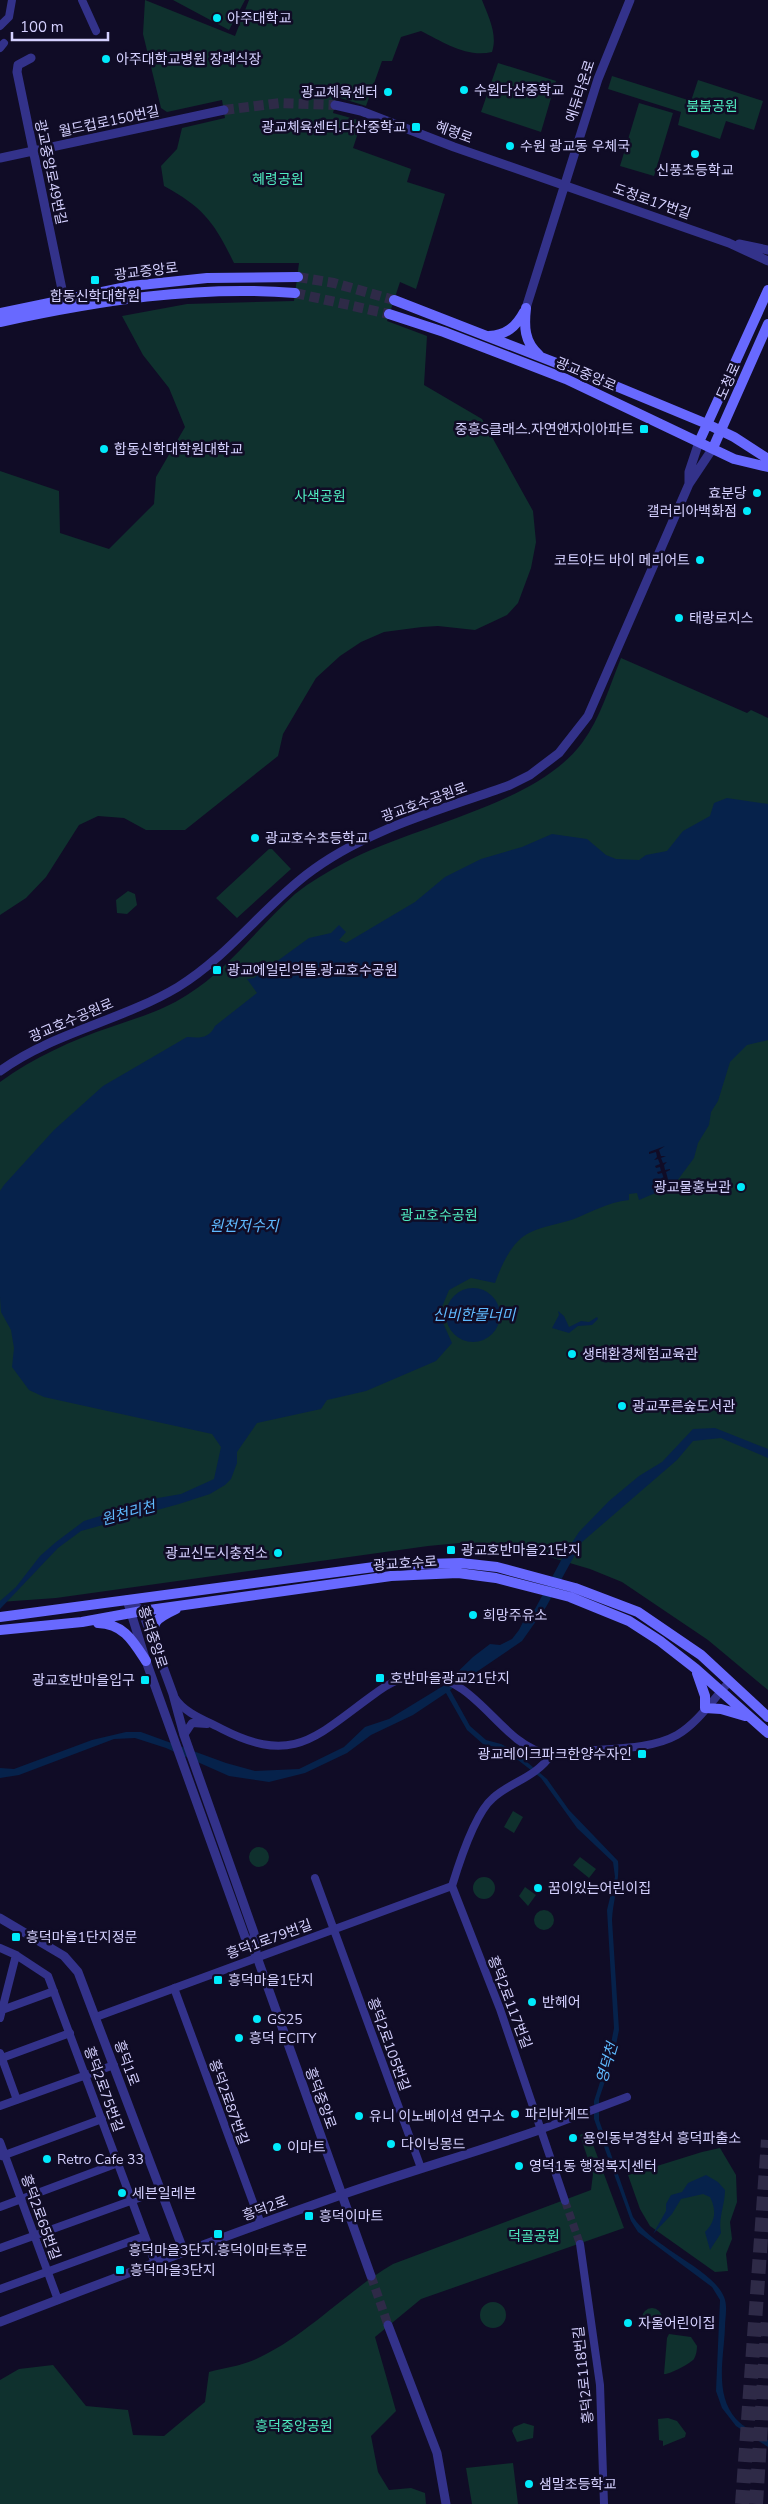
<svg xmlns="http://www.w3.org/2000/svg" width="768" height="2504" viewBox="0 0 768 2504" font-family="'Nunito Sans','Noto Sans KR',sans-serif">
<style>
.green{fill:#0f312e}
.water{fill:#06224b}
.pier{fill:#100c26}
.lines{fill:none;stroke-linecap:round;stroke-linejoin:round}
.minor-tunnel{stroke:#2e2a47;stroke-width:8;stroke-dasharray:8 4;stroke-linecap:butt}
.tertiary-tunnel{stroke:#2e2a47;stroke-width:9;stroke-dasharray:9 4.5;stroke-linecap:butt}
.secondary-tunnel{stroke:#2e2a47;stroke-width:10;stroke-dasharray:10 5;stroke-linecap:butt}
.motorway-tunnel{stroke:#2e2a47;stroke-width:14;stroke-dasharray:14 7;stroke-linecap:butt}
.minor{stroke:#33328a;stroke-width:8}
.tertiary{stroke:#33328a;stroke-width:9}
.secondary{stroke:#6869ff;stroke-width:10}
.poi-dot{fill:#00ebfc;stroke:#100c26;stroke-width:2}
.labels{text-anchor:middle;stroke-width:5;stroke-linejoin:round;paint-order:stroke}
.poi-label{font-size:14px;fill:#d5d1ff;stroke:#100c26;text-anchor:start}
.street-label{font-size:14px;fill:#d5d1ff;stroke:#100c26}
.park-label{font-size:14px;fill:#50ecc0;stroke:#100c26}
.water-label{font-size:15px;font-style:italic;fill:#5fbaff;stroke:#100c26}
</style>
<rect width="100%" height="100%" fill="#100c26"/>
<path class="green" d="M 145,0 L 235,36 L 249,0 L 482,0 C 488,16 498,34 492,52 C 467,58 443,42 421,31 L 401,37 L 392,61 L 382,61 L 366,106 L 337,97 L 333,113 L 362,121 L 353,148 L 411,169 L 407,182 L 445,194 L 416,289 L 400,282 L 387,321 L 427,336 L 424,385 L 482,419 L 533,511 L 536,542 L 531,568 L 518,603 L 507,615 L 475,630 L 438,626 L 422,627 L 384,632 L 361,642 L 340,656 L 316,678 L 283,734 L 278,756 L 185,830 L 146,830 L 124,818 L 98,816 L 79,825 L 46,877 L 26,898 L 0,915 L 0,471 L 59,491 L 60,533 L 109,549 L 154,504 L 156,477 L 185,427 L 169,388 L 143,355 L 122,316 L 187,304 L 294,301 L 299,263 L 234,263 C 214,222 204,208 164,186 L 161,166 L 177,149 L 182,128 L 225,118 L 222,100 L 167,112 L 161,108 L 143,34 Z
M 173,0 L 245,0 L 229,30 Z
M 498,63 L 556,81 L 541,132 L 481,112 Z
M 612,76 L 691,101 L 698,80 L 763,101 L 754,130 L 726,121 L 720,139 L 678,125 L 681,112 L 608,89 Z
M 639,103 L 673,113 L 654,176 L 620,166 Z
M 621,658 L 747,713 L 751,710 L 768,718 L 768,1690 L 708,1640 L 622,1582 L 590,1569 L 546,1556 L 470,1542 L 428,1546 L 56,1598 L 0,1602 L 0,1082 C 33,1058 72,1040 111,1027 C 137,1018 164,1010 187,995 C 229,969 258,927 295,894 C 310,882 327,872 344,863 C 414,825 535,806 582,743 C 600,719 610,685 621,658 Z
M 269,849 L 272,849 L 291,869 L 237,918 L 216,898 Z
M 128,891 L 135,894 L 137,905 L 127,914 L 117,913 L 116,900 Z
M 513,1811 L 523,1817 L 514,1833 L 504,1827 Z
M249 1857a10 10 0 1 1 20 0a10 10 0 1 1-20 0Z
M 580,1857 L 596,1869 L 589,1878 L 573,1865 Z
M473 1888a11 11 0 1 1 22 0a11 11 0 1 1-22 0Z
M 525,1887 L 536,1895 L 528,1906 L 519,1896 Z
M534 1920a10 10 0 1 1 20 0a10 10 0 1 1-20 0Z
M 588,2131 L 624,2228 L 421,2299 L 375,2337 L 396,2411 L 371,2436 L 378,2472 L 389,2490 L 411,2488 L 425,2493 L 426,2504 L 0,2504 L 0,2380 L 19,2369 L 53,2365 L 86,2406 L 128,2410 L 133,2435 L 164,2436 L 205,2402 L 209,2372 C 224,2368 240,2366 254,2360 C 306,2337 345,2292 393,2264 L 591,2190 L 593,2174 L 580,2135 Z
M 720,2148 L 736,2175 L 737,2202 L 730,2222 L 732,2239 L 726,2254 L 728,2271 L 715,2272 L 650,2226 L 640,2209 L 628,2175 L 702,2152 Z
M480 2315a13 13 0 1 1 26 0a13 13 0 1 1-26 0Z
M642 2318a10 10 0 1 1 20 0a10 10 0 1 1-20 0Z
M 669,2334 L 691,2337 L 697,2346 C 697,2351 696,2355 694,2359 C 691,2363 669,2375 664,2374 L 667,2338 Z
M 668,2418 L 677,2421 L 686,2433 L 685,2437 L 663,2446 L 663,2441 L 659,2440 L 658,2419 Z
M 524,2423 L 534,2426 L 533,2438 L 517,2442 L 512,2431 L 514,2427 Z
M 513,2463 L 518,2504 L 472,2504 L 466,2468 Z"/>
<path class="water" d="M 727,798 L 768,804 L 768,1040 L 747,1045 L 730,1062 L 718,1101 L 711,1112 L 709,1125 L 698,1143 L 694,1158 L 674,1185 L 639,1200 L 637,1193 L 629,1194 L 629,1200 C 606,1203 594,1211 574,1219 C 560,1224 543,1226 529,1233 C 512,1241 501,1266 495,1283 L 471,1278 L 449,1290 L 439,1314 L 452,1343 L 436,1361 L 366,1391 L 327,1400 L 321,1409 L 257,1423 L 237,1452 L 237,1463 L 231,1479 L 225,1485 L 210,1494 L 179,1504 L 81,1531 L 58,1548 L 0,1609 L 0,1601 L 16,1587 L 40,1556 L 56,1542 L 84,1521 L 158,1498 L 181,1494 L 214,1479 L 221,1447 L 212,1434 L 44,1397 L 29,1390 L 12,1367 L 14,1348 L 11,1330 L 1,1312 L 0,1297 L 0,1191 L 4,1185 L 54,1130 L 103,1086 L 187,1037 C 199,1038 209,1039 215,1026 L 257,993 L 247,979 L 254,978 L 309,938 L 331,933 L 339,925 L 346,932 L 339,940 L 346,943 L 415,902 L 445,877 L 481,859 L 522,847 L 552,834 L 587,839 L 606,855 L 616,859 L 639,860 L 646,855 L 667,851 L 683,831 L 710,816 L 714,803 Z
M446 1315a27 27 0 1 1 54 0a27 27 0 1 1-54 0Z
M 558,1311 L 564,1316 L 569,1327 L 581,1321 L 589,1322 L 597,1317 L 598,1319 L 592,1325 L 578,1326 L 569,1333 L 552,1328 L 559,1315 Z
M 715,1428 L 768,1449 L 768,1458 L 721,1438 L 693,1441 L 677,1460 L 582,1542 L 546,1607 L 522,1641 L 450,1690 L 470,1726 L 486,1740 L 501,1744 L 514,1751 L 547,1779 L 569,1810 L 618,1861 C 620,1881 613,1900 612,1920 L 619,2030 L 614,2055 L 599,2099 L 599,2120 L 633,2217 C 653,2248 713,2269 724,2297 C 728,2306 725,2318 725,2327 C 724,2357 714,2394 736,2419 C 744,2428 758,2434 768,2440 L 768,2447 L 736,2426 L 722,2408 L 716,2391 L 720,2300 L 712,2287 L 638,2232 L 631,2221 L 594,2119 L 594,2101 L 609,2054 L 614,2028 L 607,1910 L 615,1877 L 613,1862 L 577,1828 L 541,1778 L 518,1760 L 499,1748 L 483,1744 L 467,1730 L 446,1693 L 413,1715 L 371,1735 L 347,1753 L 305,1773 L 269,1782 L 229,1776 L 166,1748 L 135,1738 L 114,1739 L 19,1775 L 0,1778 L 0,1768 L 14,1769 L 92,1740 L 126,1732 L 141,1732 L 226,1763 L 255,1771 L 299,1769 L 344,1747 L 365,1727 L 389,1719 L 443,1686 L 473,1657 L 490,1644 L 500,1645 L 512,1639 L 519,1630 L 526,1616 L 535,1609 L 565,1553 L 579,1532 L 609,1501 L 639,1476 L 662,1462 L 693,1429 Z
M 706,2175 L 718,2182 L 725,2190 C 725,2205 718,2218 721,2233 L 710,2250 L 705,2232 C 715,2222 717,2211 710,2197 L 703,2194 L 681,2199 L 672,2214 L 653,2234 L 666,2211 L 666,2204 L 671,2195 L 682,2192 L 688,2183 Z"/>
<path class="pier" d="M 665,1146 L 659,1150 L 661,1156 L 666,1156 L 661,1158 L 663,1163 L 667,1162 L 664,1165 L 665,1170 L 670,1169 L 670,1170 L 666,1172 L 670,1187 L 667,1188 L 662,1173 L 658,1174 L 657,1172 L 661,1171 L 660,1167 L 656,1168 L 655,1166 L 660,1164 L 658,1159 L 654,1160 L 657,1157 L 656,1152 L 649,1154 L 649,1152 Z"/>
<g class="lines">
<path class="minor-tunnel" d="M 565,2201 L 580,2244"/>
<path class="tertiary-tunnel" d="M 371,2276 L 388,2325"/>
<path class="secondary-tunnel" d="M 224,110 L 280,103 L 335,105
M 298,277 L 334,283 L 394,300
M 295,293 L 389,314"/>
<path class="motorway-tunnel" d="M 742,2504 L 768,2140
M 756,2504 L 768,2317"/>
<path class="minor" d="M 82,0 L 96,31
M 0,26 L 9,17 L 12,0
M 0,48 L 4,43
M 175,1698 C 184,1713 207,1721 222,1729 C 294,1766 316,1736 373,1695 C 389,1683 405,1674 425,1675 C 465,1678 488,1716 517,1739 C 526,1746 539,1753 551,1755 C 560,1756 571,1752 581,1751 C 611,1748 650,1750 677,1735 C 698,1723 714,1698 730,1681
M 184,1735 L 192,1723 L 207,1724
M 315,1878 L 421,2168
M 452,1886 L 500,2009 L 565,2201
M 452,1886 C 459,1863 475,1813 493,1798 C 512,1781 535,1778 551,1755
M 0,1948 L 16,1955 L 48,1976 L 155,2263
M 174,1988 L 261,2224
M 2,2010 L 54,1991
M 96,2017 L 452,1886
M 0,2018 L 16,1955
M 0,2053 L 17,2100
M 2,2058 L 70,2033
M 0,2106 L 114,2065
M 542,2129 L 627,2097
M 0,2142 L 58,2300
M 2,2156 L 102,2119
M 0,2207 L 118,2163
M 580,2244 L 600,2385 L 604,2504
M 0,2248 L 161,2190
M 0,2289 L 145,2236"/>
<path class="tertiary" d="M 31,58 L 18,65 L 17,72 L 64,299
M 335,105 L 361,111 L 454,147 L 729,243 L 768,261
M 0,158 L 224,110
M 739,244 L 768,250
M 526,308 L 598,79 L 630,0
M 689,483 L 689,472 L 699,442
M 0,1071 C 54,1032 121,1021 178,987 C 227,957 261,910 306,875 C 365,829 442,810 510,785 L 530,775 L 559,753 L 588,716 L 689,484 L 713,448
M 127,1600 L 146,1661 L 245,1937 L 257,1957 L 371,2276
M 127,1600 L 142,1611 L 155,1645 L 173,1694 L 184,1735 L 254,1933 L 256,1952
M 0,1918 L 64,1956 L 78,1972 L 184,2252
M 0,2322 C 114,2278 229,2234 344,2194 C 410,2171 477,2152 542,2129
M 388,2325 L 437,2453 L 446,2504"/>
<path class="secondary" d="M 394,300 L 613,385 L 707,424 L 734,437 L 768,459
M 526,308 C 524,326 524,342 539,355
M 0,313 L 131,286 L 207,278 L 298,277
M 389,314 L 444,332 L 566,379 L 734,459 L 768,467
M 0,322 C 97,301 196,285 295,293
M 489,336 C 506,335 516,327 524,312
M 699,442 L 768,290
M 713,448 L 768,324
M 0,1617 L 389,1565 L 461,1563 L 497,1567 L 575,1588 L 638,1612 L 701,1655 L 768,1717
M 98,1623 C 124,1624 133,1641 146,1661
M 0,1630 L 82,1622 L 142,1611 L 391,1576 L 458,1573 L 496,1578 L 570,1597 L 629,1621 L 660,1641 L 696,1669 L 768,1733
M 155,1645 C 150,1622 155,1619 176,1609
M 697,1673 L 705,1696 L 705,1708 L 721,1709 L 745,1716"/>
</g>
<g class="poi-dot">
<circle cx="217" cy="18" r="5"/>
<circle cx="106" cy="59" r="5"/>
<circle cx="464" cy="90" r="5"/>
<circle cx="388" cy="92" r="5"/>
<rect x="411" y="122" width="10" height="10" rx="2.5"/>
<circle cx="510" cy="146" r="5"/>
<circle cx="695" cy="154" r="5"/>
<rect x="90" y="275" width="10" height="10" rx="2.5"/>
<rect x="639" y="424" width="10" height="10" rx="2.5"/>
<circle cx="104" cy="449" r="5"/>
<circle cx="757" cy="493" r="5"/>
<circle cx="747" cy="511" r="5"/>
<circle cx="700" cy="560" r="5"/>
<circle cx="679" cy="618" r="5"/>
<circle cx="255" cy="838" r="5"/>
<rect x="212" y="965" width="10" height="10" rx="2.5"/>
<circle cx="741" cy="1187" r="5"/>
<circle cx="572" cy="1354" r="5"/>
<circle cx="622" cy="1406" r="5"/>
<rect x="446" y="1545" width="10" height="10" rx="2.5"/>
<circle cx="278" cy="1553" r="5"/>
<circle cx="473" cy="1615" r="5"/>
<rect x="375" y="1673" width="10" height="10" rx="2.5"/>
<rect x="140" y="1675" width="10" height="10" rx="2.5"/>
<rect x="637" y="1749" width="10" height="10" rx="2.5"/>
<circle cx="538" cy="1888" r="5"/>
<rect x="11" y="1932" width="10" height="10" rx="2.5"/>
<rect x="213" y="1975" width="10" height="10" rx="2.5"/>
<circle cx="532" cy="2002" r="5"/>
<circle cx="257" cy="2019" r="5"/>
<circle cx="239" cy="2038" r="5"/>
<circle cx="515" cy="2114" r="5"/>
<circle cx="359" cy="2116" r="5"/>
<circle cx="573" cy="2138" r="5"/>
<circle cx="391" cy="2144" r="5"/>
<circle cx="277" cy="2147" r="5"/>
<circle cx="47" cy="2159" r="5"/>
<circle cx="519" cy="2166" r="5"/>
<circle cx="122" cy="2193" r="5"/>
<rect x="304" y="2211" width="10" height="10" rx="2.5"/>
<rect x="213" y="2229" width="10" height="10" rx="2.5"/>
<rect x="115" y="2265" width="10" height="10" rx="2.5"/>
<circle cx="628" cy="2323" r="5"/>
<circle cx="529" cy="2484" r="5"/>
</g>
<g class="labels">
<g class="poi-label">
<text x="227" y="23">아주대학교</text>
<text x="116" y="64">아주대학교병원 장례식장</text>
<text x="474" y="95">수원다산중학교</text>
<text x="378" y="97" text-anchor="end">광교체육센터</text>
<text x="406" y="132" text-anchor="end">광교체육센터.다산중학교</text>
<text x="520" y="151">수원 광교동 우체국</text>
<text x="695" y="175" text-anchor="middle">신풍초등학교</text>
<text x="95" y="301" text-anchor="middle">합동신학대학원</text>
<text x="634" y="434" text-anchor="end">중흥S클래스.자연앤자이아파트</text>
<text x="114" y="454">합동신학대학원대학교</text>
<text x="747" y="498" text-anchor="end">효분당</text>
<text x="737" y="516" text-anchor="end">갤러리아백화점</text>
<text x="690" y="565" text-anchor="end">코트야드 바이 메리어트</text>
<text x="689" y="623">태랑로지스</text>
<text x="265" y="843">광교호수초등학교</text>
<text x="227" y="975">광교에일린의뜰.광교호수공원</text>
<text x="731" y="1192" text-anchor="end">광교물홍보관</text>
<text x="582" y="1359">생태환경체험교육관</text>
<text x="632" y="1411">광교푸른숲도서관</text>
<text x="461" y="1555">광교호반마을21단지</text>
<text x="268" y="1558" text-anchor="end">광교신도시충전소</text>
<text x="483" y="1620">희망주유소</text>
<text x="390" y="1683">호반마을광교21단지</text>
<text x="135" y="1685" text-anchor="end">광교호반마을입구</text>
<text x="632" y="1759" text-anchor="end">광교레이크파크한양수자인</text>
<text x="548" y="1893">꿈이있는어린이집</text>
<text x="26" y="1942">흥덕마을1단지정문</text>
<text x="228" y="1985">흥덕마을1단지</text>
<text x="542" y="2007">반헤어</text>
<text x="267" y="2024">GS25</text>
<text x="249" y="2043">흥덕 ECITY</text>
<text x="525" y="2119">파리바게뜨</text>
<text x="369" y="2121">유니 이노베이션 연구소</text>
<text x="583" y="2143">용인동부경찰서 흥덕파출소</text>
<text x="401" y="2149">다이닝몽드</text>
<text x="287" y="2152">이마트</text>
<text x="57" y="2164">Retro Cafe 33</text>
<text x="529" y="2171">영덕1동 행정복지센터</text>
<text x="132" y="2198">세븐일레븐</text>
<text x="319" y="2221">흥덕이마트</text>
<text x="218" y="2255" text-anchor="middle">흥덕마을3단지.흥덕이마트후문</text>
<text x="130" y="2275">흥덕마을3단지</text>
<text x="638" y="2328">자울어린이집</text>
<text x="539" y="2489">샘말초등학교</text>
</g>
<g class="street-label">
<text transform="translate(580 91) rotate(-72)" y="5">에듀타운로</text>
<text transform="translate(109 121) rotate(-12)" y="5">월드컵로150번길</text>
<text transform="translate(454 132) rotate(20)" y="5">혜령로</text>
<text transform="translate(51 172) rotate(78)" y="5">광교중앙로49번길</text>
<text transform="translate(652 201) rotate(19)" y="5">도청로17번길</text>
<text transform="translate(146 271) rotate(-7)" y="5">광교중앙로</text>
<text transform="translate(586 374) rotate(23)" y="5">광교중앙로</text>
<text transform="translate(728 381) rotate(-66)" y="5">도청로</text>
<text transform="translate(424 802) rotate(-20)" y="5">광교호수공원로</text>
<text transform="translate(71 1020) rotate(-23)" y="5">광교호수공원로</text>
<text transform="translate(405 1563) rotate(-4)" y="5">광교호수로</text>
<text transform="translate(153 1637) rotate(72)" y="5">흥덕중앙로</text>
<text transform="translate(269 1939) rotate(-20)" y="5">흥덕1로79번길</text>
<text transform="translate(510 2002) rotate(69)" y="5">흥덕2로117번길</text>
<text transform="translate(389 2044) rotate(70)" y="5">흥덕2로105번길</text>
<text transform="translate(127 2063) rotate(70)" y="5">흥덕1로</text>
<text transform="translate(104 2089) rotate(70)" y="5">흥덕2로75번길</text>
<text transform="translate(321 2098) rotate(70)" y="5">흥덕중앙로</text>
<text transform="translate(229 2102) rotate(70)" y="5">흥덕2로87번길</text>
<text transform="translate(265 2208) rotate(-20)" y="5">흥덕2로</text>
<text transform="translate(41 2217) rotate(70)" y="5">흥덕2로65번길</text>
<text transform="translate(583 2375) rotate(-96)" y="5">흥덕2로118번길</text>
</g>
<g class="park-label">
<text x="712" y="111">붐붐공원</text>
<text x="278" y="184">혜령공원</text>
<text x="320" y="501">사색공원</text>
<text x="439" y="1220">광교호수공원</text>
<text x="534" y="2241">덕골공원</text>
<text x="294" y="2431">흥덕중앙공원</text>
</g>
<g class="water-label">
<text x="244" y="1231">원천저수지</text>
<text x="474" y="1320">신비한물너미</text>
<text transform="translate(128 1513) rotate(-15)" y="5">원천리천</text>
<text transform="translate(607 2063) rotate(-74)" y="5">영덕천</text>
</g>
</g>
<path d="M12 32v8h96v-8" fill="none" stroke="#d5d1ff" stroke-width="2.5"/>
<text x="20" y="32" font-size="15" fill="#d5d1ff" stroke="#100c26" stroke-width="4" paint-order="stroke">100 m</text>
</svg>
